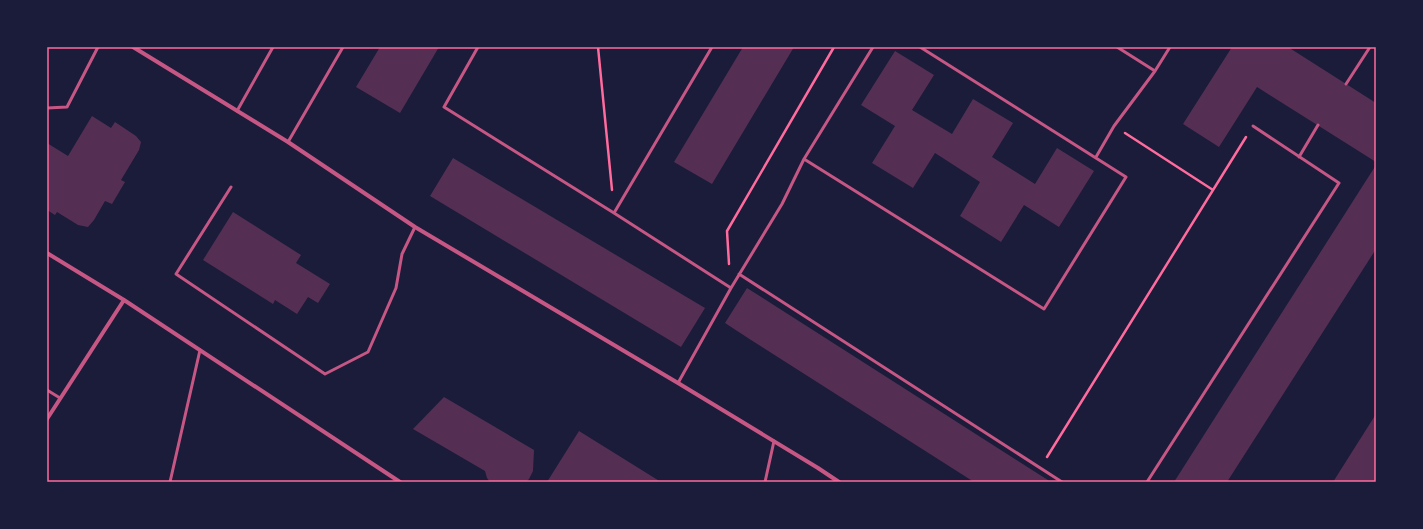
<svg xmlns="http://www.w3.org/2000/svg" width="1423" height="529" viewBox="0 0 1423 529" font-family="Ubuntu,sans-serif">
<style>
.building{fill:#542f53}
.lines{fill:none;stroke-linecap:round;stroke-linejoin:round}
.path{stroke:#ff6b9d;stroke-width:2.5}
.service{stroke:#c65784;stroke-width:3}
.minor{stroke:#c65784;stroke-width:4}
.neatline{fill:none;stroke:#ff6b9d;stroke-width:1.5}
</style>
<rect width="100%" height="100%" fill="#1b1b3a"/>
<path class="building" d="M 380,47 L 439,47 L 400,113 L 356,87 Z
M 743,47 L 794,47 L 712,184 L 674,162 Z
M 1232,47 L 1288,47 L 1376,103 L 1376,162 L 1257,87 L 1219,147 L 1183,124 Z
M 895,51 L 934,75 L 912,110 L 952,134 L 973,99 L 1013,123 L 992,157 L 1035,184 L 1057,148 L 1094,171 L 1059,227 L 1024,205 L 1001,242 L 960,216 L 980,182 L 935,153 L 913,188 L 872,163 L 895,126 L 861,105 Z
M 92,116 L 111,128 L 115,122 L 136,136 L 141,142 L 139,150 L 121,180 L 125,182 L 112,204 L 105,201 L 94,220 L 88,227 L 78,225 L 57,212 L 55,215 L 47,210 L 47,143 L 68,156 Z
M 453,158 L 705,308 L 681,347 L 430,196 Z
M 1376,165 L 1376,249 L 1227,482 L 1174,482 Z
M 233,212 L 301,255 L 296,263 L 330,284 L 318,303 L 308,297 L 297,314 L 275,300 L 273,304 L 203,260 Z
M 747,288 L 1018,461 L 1051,482 L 974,482 L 751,340 L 725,323 Z
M 444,397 L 534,450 L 533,471 L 529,479 L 526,482 L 490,482 L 487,478 L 485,471 L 413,429 Z
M 1376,414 L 1376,482 L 1333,482 Z
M 579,431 L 661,482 L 547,482 Z"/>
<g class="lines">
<path class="path" d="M 598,47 L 612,190
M 1125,133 L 1213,190
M 729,264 L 727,231 L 834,47
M 1047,457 L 1246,137"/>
<path class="service" d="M 478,47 L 444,107 L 614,213 L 731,288
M 873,47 L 804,159 L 1044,309 L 1126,177 L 920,47
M 1117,47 L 1155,71 L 1170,47
M 1346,84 L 1370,47
M 47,108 L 67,107 L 98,47
M 237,111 L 273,47
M 288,142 L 343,47
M 1096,157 L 1114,126 L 1155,71
M 1299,157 L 1318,125
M 231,187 L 176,274 L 325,374 L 368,352 L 396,288 L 402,254 L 415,227
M 614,213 L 712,47
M 739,274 L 1062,482
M 678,383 L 731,288 L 782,204 L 804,159
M 47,390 L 60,398
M 170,482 L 200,350
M 765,482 L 774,441
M 1147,482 L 1339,183 L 1253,126"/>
<path class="minor" d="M 133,47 L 288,142 L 415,227 L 678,383 L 818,468 L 839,482
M 47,253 L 124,300 L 400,482
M 47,419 L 124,300"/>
</g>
<rect width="1423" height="529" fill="none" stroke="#1b1b3a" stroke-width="96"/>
<rect x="48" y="48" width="1327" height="433" class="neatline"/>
</svg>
